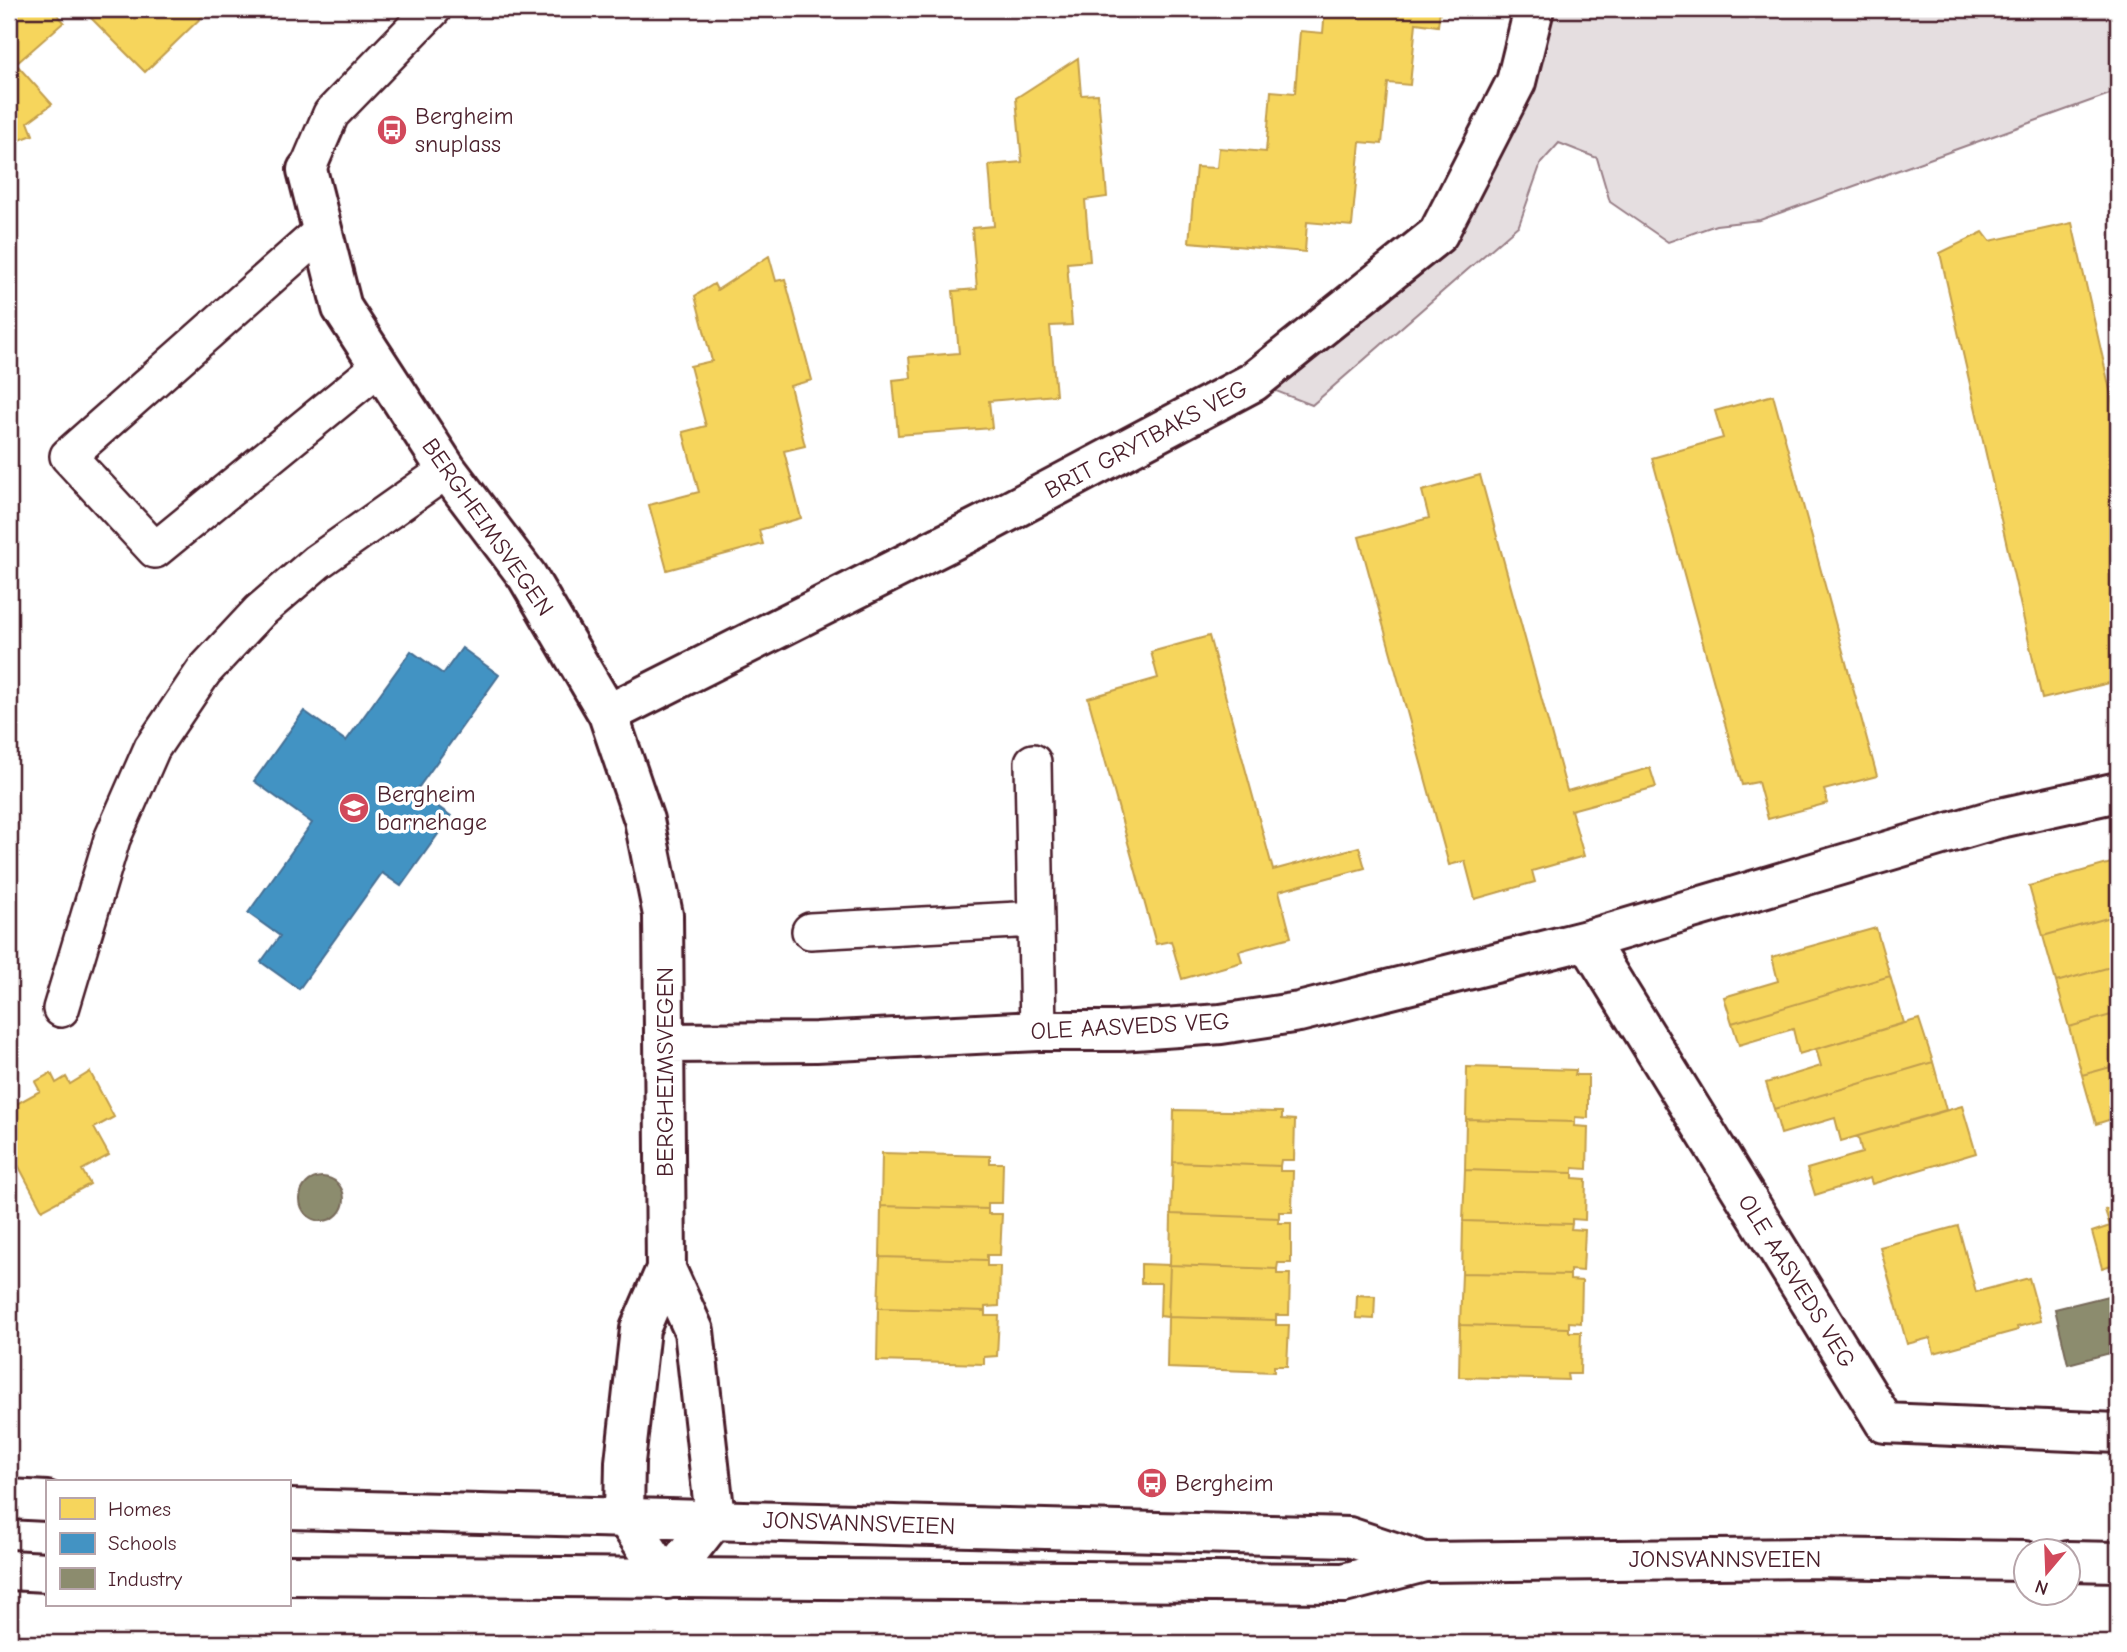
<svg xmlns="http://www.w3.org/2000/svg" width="2127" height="1652" viewBox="0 0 2127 1652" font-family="'Comic Neue',sans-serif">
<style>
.green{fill:#e5dee0;stroke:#987e86;stroke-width:2}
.homes{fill:#f6d55c;stroke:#c29e4d;stroke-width:2}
.schools{fill:#4393c3;stroke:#457095;stroke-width:2}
.industry{fill:#8c8c6e;stroke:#786b5a;stroke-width:2}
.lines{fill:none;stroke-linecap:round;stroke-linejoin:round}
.service-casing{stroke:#4a1f2b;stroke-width:40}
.minor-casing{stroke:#4a1f2b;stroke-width:44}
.secondary-casing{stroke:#4a1f2b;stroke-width:44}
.service{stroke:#fff;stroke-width:35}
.minor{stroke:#fff;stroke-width:38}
.secondary{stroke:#fff;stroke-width:38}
.labels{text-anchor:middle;stroke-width:7;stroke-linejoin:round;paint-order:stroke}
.poi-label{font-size:24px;fill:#4a1f2b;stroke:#fff;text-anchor:start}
.street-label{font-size:24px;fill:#4a1f2b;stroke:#fff}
</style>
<rect width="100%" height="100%" fill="#fff"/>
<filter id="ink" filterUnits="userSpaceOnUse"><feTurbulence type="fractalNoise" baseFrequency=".0143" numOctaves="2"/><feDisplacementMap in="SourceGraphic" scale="14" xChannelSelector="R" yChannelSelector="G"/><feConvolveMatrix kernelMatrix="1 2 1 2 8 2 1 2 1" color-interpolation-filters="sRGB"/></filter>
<g filter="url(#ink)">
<path class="green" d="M 1534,9 L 2118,9 L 2118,91 L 1760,220 L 1716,225 L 1668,242 L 1610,202 L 1597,158 L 1559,143 L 1541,163 L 1519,225 L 1312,405 L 1253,382 L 1438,234 Z"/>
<path class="homes" d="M 9,9 L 59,9 L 55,12 L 64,22 L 16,64 L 52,104 L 28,122 L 33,135 L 9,144 Z
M 82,9 L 210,9 L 145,72 Z
M 1325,9 L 1440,9 L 1438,26 L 1416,23 L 1410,85 L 1388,83 L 1382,144 L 1360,142 L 1352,226 L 1307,222 L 1305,252 L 1189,242 L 1196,167 L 1217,168 L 1219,148 L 1266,152 L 1271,91 L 1295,93 L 1300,31 L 1323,33 Z
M 1078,58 L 1081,95 L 1098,94 L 1107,197 L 1085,200 L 1090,261 L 1067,263 L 1072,325 L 1050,326 L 1056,395 L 989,401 L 992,428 L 898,435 L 893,380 L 911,378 L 909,357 L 959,353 L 953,291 L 977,289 L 972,228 L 994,226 L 989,165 L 1022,162 L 1016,98 Z
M 2072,223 L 2118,425 L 2118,681 L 2042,699 L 1940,253 L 1983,232 L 1990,241 Z
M 769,256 L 776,281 L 785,279 L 812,380 L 790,386 L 805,446 L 784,451 L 801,518 L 759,530 L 763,544 L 667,570 L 649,505 L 699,492 L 683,432 L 706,426 L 690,366 L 712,361 L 695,296 L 714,284 L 717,290 Z
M 1773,395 L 1877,776 L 1824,790 L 1828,803 L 1768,819 L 1758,782 L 1742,785 L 1652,458 L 1723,438 L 1715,411 Z
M 1480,475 L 1567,791 L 1650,768 L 1656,787 L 1571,810 L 1584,856 L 1532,871 L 1535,882 L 1475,899 L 1465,861 L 1449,865 L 1359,537 L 1429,518 L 1422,491 Z
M 1209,636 L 1273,870 L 1359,847 L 1365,868 L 1279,891 L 1291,937 L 1239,951 L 1242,962 L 1182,979 L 1171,941 L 1156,944 L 1088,698 L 1158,678 L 1151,652 Z
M 2118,861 L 2118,915 L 2043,936 L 2029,886 Z
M 2118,915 L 2118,965 L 2056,982 L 2043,936 Z
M 1876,928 L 1890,976 L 1732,1023 L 1724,997 L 1778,981 L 1772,957 Z
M 2118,965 L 2118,1013 L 2069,1027 L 2056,982 Z
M 1890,976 L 1904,1023 L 1799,1054 L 1793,1029 L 1739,1045 L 1732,1023 Z
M 2118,1013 L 2118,1065 L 2082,1075 L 2069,1027 Z
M 1919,1019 L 1933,1062 L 1774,1109 L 1766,1083 L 1821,1066 L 1816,1049 Z
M 1933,1062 L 1946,1110 L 1841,1141 L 1835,1118 L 1781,1134 L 1774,1109 Z
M 2118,1065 L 2118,1117 L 2096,1124 L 2082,1075 Z
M 1467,1067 L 1576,1070 L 1575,1075 L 1588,1075 L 1588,1118 L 1575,1117 L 1575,1122 L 1466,1119 Z
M 90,1072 L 114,1117 L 94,1128 L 109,1155 L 82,1170 L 90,1184 L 42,1210 L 9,1148 L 9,1108 L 40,1091 L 35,1082 L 51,1073 L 56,1083 L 66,1077 L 70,1084 Z
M 1962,1106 L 1976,1153 L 1872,1184 L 1870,1178 L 1815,1195 L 1807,1169 L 1862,1153 L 1858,1136 Z
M 1174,1110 L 1282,1112 L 1282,1119 L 1295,1120 L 1294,1160 L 1281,1160 L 1280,1166 L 1173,1162 Z
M 1466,1119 L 1575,1122 L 1574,1126 L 1588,1127 L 1587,1169 L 1573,1168 L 1573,1173 L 1465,1170 Z
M 882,1153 L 990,1156 L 990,1163 L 1003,1163 L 1002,1203 L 988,1203 L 988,1209 L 881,1206 Z
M 1173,1162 L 1280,1166 L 1280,1171 L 1293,1171 L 1292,1212 L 1279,1212 L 1279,1218 L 1171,1214 Z
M 1465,1170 L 1573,1173 L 1573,1178 L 1586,1179 L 1585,1220 L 1572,1219 L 1572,1224 L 1463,1221 Z
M 881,1206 L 988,1209 L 988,1214 L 1002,1214 L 1000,1255 L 987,1255 L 987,1260 L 880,1257 Z
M 2118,1206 L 2118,1263 L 2102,1268 L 2092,1232 L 2110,1226 L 2105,1210 Z
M 1171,1214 L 1279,1218 L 1278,1223 L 1291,1223 L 1291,1263 L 1278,1263 L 1277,1269 L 1170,1265 Z
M 1463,1221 L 1572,1224 L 1571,1229 L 1585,1230 L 1583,1271 L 1570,1270 L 1570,1275 L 1462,1273 Z
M 1958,1226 L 1976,1292 L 2029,1278 L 2041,1321 L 2017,1327 L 2018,1330 L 1934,1353 L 1930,1338 L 1907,1344 L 1880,1247 Z
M 880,1257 L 987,1260 L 987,1266 L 1000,1266 L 999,1306 L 985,1307 L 985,1311 L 878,1308 Z
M 1141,1264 L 1170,1265 L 1168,1317 L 1160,1316 L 1161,1283 L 1141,1283 Z
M 1170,1265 L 1277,1269 L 1277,1274 L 1290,1274 L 1289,1315 L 1276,1315 L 1276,1320 L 1168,1317 Z
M 1462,1273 L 1570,1275 L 1570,1280 L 1582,1281 L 1581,1323 L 1569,1322 L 1569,1328 L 1460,1325 Z
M 1357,1295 L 1375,1296 L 1374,1319 L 1356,1318 Z
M 878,1308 L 985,1311 L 985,1316 L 999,1316 L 997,1356 L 984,1357 L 984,1364 L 877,1361 Z
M 1168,1317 L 1276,1320 L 1276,1325 L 1289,1325 L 1287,1366 L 1274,1366 L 1274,1372 L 1167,1368 Z
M 1460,1325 L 1569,1328 L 1569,1332 L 1581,1332 L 1580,1374 L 1567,1374 L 1568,1380 L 1459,1377 Z"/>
<path class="schools" d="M 462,648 L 499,675 L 416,791 L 451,816 L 401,886 L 382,873 L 299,989 L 261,962 L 280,936 L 248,913 L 312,823 L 254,781 L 304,711 L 346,741 L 411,651 L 443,674 Z"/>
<path class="industry" d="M300 1199a22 22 0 1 1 44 0a22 22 0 1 1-44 0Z
M 2108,1296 L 2118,1335 L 2118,1351 L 2068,1364 L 2055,1309 Z"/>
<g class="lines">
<g class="service-casing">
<path id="service" d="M 307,170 L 331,114 L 433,9
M 322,231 L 68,456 L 155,550 L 380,366
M 1033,762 L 1038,1031
M 810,931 L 1036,919
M 61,1009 L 112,839 L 152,748 L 204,671 L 260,611 L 317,562 L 447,470"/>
</g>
<g class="minor-casing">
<path id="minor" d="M 307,170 L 342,308 L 447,470 L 527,576 L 608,714 L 644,820 L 663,915 L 666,1269 L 640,1329 L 625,1462 L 624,1515 L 667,1579 L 715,1518 L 694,1331 L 666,1269
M 608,714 L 987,523 L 1253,382 L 1438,234 L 1516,82 L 1534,9
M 1587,940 L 1885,1423 L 2118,1433
M 665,1043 L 816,1042 L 1038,1031 L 1120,1031 L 1221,1024 L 1299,1012 L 1587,940 L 1996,819 L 2118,792"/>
</g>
<g class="secondary-casing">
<path id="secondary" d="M 9,1499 L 47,1501
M 289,1509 C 642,1515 995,1527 1349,1537 L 1424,1562
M 2068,1561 L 2118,1562
M 9,1570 L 47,1572
M 289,1575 L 1344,1583 L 1424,1562 L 1809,1558 L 2025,1561"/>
</g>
<use href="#service" class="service"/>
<use href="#minor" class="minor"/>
<use href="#secondary" class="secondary"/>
</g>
</g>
<defs>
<g id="bus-disc" transform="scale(1.575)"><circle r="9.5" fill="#d1495b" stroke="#fff"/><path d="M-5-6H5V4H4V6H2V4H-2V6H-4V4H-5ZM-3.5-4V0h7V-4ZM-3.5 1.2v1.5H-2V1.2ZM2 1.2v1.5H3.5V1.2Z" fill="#fff"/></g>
<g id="school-disc" transform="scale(1.575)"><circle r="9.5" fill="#d1495b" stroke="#fff"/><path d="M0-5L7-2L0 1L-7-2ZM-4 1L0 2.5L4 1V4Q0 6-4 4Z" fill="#fff"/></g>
</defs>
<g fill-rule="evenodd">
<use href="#bus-disc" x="392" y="130"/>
<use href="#school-disc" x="354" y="808"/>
<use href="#bus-disc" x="1152" y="1483"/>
</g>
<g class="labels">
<g class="poi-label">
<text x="415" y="124">Bergheim<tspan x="415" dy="28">snuplass</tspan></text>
<text x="377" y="802">Bergheim<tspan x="377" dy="28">barnehage</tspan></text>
<text x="1175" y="1491">Bergheim</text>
</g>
<g class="street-label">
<text transform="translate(1146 439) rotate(-28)" y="8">BRIT GRYTBAKS VEG</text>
<text transform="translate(488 527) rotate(55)" y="8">BERGHEIMSVEGEN</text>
<text transform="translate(1130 1026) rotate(-3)" y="8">OLE AASVEDS VEG</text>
<text transform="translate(665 1072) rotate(-90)" y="8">BERGHEIMSVEGEN</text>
<text transform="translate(1797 1281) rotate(58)" y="8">OLE AASVEDS VEG</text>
<text transform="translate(859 1523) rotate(2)" y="8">JONSVANNSVEIEN</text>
<text x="1725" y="1567">JONSVANNSVEIEN</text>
</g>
</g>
<rect width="2127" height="1652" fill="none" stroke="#fff" stroke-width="35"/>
<rect x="18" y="18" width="2092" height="1617" fill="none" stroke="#4a1f2b" stroke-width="2.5" filter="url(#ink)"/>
<rect x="46" y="1480" width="245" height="126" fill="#ffffff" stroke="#b7a5aa" stroke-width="2"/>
<rect x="60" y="1498" width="35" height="21" fill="#f6d55c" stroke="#b7a5aa" stroke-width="2"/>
<text x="108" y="1516" font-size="21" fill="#4a1f2b">Homes</text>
<rect x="60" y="1533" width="35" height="21" fill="#4393c3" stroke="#b7a5aa" stroke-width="2"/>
<text x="108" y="1550" font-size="21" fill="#4a1f2b">Schools</text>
<rect x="60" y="1568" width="35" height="21" fill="#8c8c6e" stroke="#b7a5aa" stroke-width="2"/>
<text x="108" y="1586" font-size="21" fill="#4a1f2b">Industry</text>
<g transform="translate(2047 1572) rotate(199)"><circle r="33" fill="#ffffff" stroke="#b7a5aa" stroke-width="2"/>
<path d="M0-5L12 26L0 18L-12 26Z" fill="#d1495b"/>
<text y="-10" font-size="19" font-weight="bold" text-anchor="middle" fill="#4a1f2b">N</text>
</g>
</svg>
